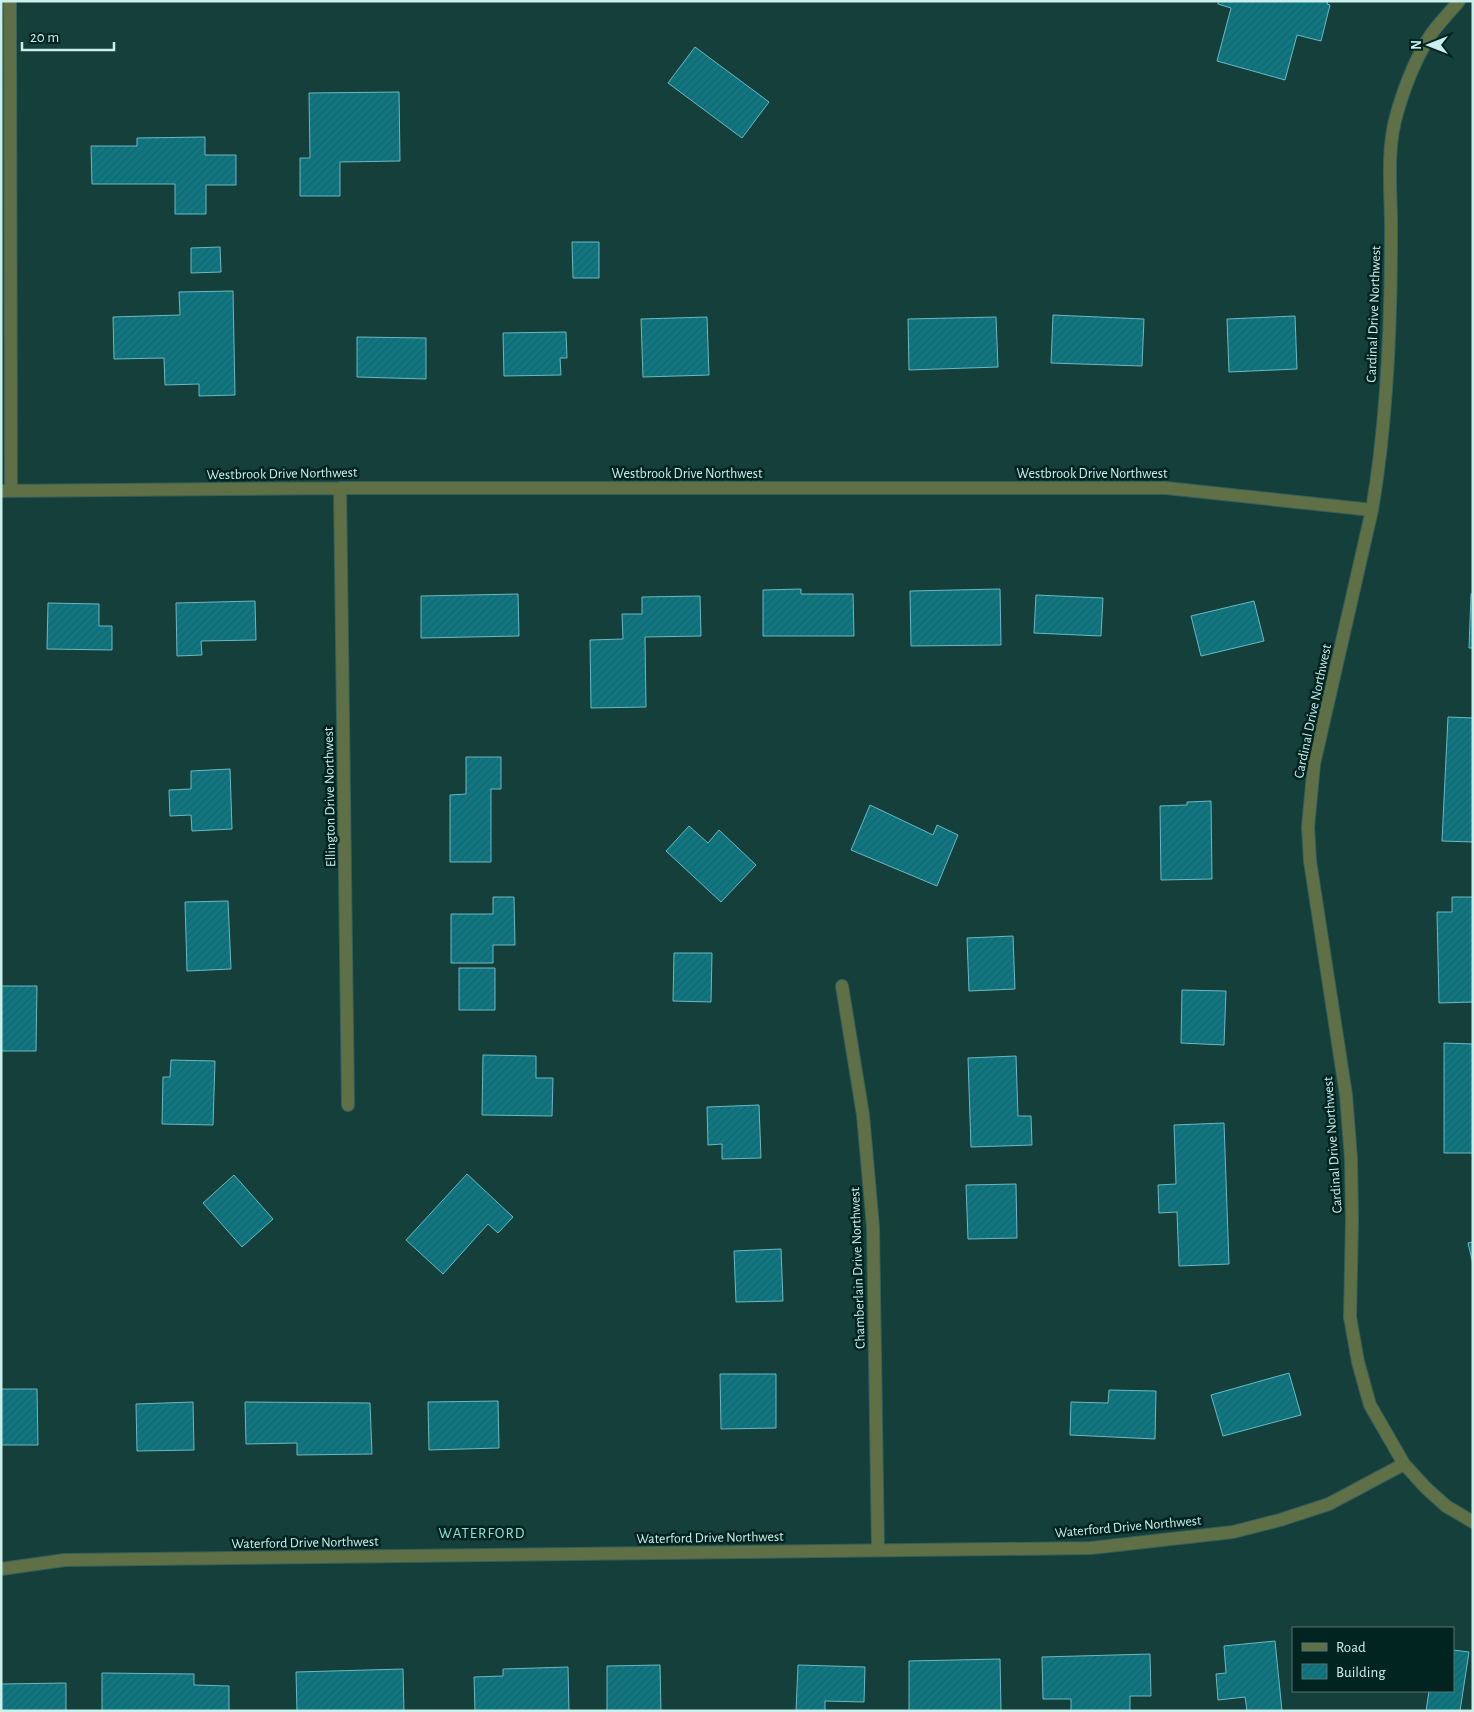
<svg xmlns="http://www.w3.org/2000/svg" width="1474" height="1712" viewBox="0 0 1474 1712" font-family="'Alegreya Sans',sans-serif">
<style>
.building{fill:url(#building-hatch);stroke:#6bb9c3}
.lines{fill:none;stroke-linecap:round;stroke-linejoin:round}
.street-casing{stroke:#365f5b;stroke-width:14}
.street{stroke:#5f7047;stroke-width:12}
.labels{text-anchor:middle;stroke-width:5;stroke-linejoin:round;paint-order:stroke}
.street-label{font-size:14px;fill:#cbf0eb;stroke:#022421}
.neighbourhood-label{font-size:15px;letter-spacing:1px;fill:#91e0d6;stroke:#022421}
</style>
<defs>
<pattern id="building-hatch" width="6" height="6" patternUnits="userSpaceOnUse" patternTransform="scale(1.25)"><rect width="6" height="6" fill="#0c7883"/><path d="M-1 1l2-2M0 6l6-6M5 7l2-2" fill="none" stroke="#246064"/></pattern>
</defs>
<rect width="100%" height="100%" fill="#153f3b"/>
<path class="building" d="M 1218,1 L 1328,1 L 1327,4 L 1330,5 L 1321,41 L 1297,35 L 1285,80 L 1217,61 L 1231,8 L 1218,4 Z
M 695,47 L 769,102 L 742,138 L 668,83 Z
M 399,92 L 400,161 L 340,162 L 340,196 L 300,196 L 300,158 L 310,158 L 309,93 Z
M 205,137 L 205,155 L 236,155 L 236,185 L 206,185 L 206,214 L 175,214 L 175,184 L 92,184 L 91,146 L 137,146 L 137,138 Z
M 572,242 L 599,242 L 599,278 L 573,278 Z
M 220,247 L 221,272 L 191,273 L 191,248 Z
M 233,291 L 235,395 L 199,396 L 199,384 L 165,385 L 164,358 L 114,359 L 113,317 L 180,315 L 179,292 Z
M 1053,315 L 1144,319 L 1142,366 L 1051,363 Z
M 1295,316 L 1297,369 L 1229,372 L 1227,319 Z
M 707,317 L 709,375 L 643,377 L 641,319 Z
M 996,317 L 998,367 L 909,370 L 908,319 Z
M 566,332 L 567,358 L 560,358 L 561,375 L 504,376 L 503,333 Z
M 357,337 L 426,338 L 426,379 L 357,377 Z
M 801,589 L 801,594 L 853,594 L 854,636 L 763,636 L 763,590 Z
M 1000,589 L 1001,645 L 911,646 L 910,591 Z
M 518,594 L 519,636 L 421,638 L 421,596 Z
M 1471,594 L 1473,594 L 1473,648 L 1469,648 Z
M 1036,595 L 1103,598 L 1101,636 L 1034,633 Z
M 700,596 L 701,636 L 645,637 L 646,707 L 591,708 L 590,640 L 623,639 L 622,614 L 642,614 L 642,597 Z
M 255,601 L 256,640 L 201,641 L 202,655 L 177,656 L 176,603 Z
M 1254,601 L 1264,641 L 1201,656 L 1191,616 Z
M 48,603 L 99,604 L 99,626 L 112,626 L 112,650 L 47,649 Z
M 1448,717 L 1473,718 L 1473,842 L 1442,841 Z
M 466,757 L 501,757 L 501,789 L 491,789 L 491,862 L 450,862 L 450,795 L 466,794 Z
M 230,769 L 232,829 L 192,831 L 191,815 L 170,816 L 169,790 L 191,789 L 191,771 Z
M 1211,801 L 1212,879 L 1161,880 L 1160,806 L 1187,805 L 1187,802 Z
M 870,805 L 933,835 L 937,825 L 958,835 L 937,886 L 851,850 Z
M 689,826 L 708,843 L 719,830 L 756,865 L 721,902 L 666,851 Z
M 493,897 L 514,897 L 515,945 L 493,945 L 493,963 L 451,963 L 451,914 L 493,914 Z
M 1452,897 L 1473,897 L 1473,1002 L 1439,1003 L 1437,912 L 1452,912 Z
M 228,901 L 231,969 L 187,971 L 185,902 Z
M 1013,936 L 1015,989 L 969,991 L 967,938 Z
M 674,953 L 712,953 L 711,1002 L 673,1001 Z
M 459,968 L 495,968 L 495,1010 L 459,1010 Z
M 1,986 L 37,986 L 36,1051 L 1,1051 Z
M 1182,990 L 1226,991 L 1224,1045 L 1181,1043 Z
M 1444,1043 L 1473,1044 L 1473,1153 L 1444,1153 Z
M 483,1055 L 536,1056 L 536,1078 L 553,1078 L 552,1116 L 482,1115 Z
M 1016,1056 L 1018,1116 L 1031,1116 L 1032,1145 L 971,1147 L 968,1058 Z
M 171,1060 L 215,1061 L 213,1125 L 162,1124 L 163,1077 L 170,1077 Z
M 759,1105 L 761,1158 L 722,1159 L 722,1144 L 708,1145 L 707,1107 Z
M 1224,1123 L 1229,1264 L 1179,1266 L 1177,1212 L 1159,1213 L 1158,1185 L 1176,1184 L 1174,1125 Z
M 467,1174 L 513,1217 L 498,1233 L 488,1224 L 443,1274 L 406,1240 Z
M 234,1175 L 273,1219 L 242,1247 L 203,1203 Z
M 1016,1184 L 1017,1238 L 968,1239 L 966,1185 Z
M 1473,1242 L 1473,1264 L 1468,1243 Z
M 781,1249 L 783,1301 L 736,1302 L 734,1251 Z
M 1289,1373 L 1301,1415 L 1223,1436 L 1211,1395 Z
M 720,1374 L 776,1374 L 776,1428 L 721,1429 Z
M 1,1389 L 37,1389 L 38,1445 L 1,1445 Z
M 1109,1390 L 1156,1391 L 1155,1439 L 1070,1435 L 1071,1402 L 1108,1403 Z
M 498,1401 L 499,1448 L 429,1450 L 428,1402 Z
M 193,1402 L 194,1450 L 137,1451 L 136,1404 Z
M 245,1402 L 370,1403 L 372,1454 L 297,1455 L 297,1443 L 246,1444 Z
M 1275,1641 L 1282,1711 L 1247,1711 L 1245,1697 L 1218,1700 L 1216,1674 L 1226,1673 L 1224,1646 Z
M 1453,1650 L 1469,1652 L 1460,1711 L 1426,1711 L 1429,1691 L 1453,1691 Z
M 1150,1654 L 1151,1696 L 1130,1696 L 1130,1711 L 1071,1711 L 1071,1699 L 1043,1699 L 1042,1657 Z
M 1000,1659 L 1001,1711 L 909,1711 L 909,1661 Z
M 660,1665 L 661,1711 L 607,1711 L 607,1666 Z
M 798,1665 L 865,1667 L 864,1702 L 825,1701 L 825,1711 L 796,1711 Z
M 568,1667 L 569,1711 L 475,1711 L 474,1677 L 503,1676 L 503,1669 Z
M 403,1669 L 404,1711 L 297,1711 L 296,1672 Z
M 102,1673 L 194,1674 L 194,1685 L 229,1686 L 229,1711 L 102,1711 Z
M 66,1683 L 66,1711 L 1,1711 L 1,1684 Z"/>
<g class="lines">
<g class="street-casing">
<path id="street" d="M 10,1 L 11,491
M 1459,1 C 1450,12 1440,22 1432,33 C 1416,57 1405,85 1397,113 C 1385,153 1392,197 1391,238 C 1391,327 1387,422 1372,510 L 1314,764 L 1308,827 L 1310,861 L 1346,1095 L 1351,1159 L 1352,1220 L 1350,1317 L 1358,1362 L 1370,1405 L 1404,1464 L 1426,1488 L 1446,1506 L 1473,1522
M 340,488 L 348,1105
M 1,491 L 340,488 L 1166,488 L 1372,510
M 842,986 L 863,1115 L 873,1227 L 878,1550
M 1,1569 L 65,1560 L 1091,1548 L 1233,1532 L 1280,1520 L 1329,1504 L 1404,1464"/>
</g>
<use href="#street" class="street"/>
</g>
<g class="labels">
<g class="street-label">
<text transform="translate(1373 314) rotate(-88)" y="5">Cardinal Drive Northwest</text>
<text transform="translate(282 473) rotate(-1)" y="5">Westbrook Drive Northwest</text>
<text x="687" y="478">Westbrook Drive Northwest</text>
<text x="1092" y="478">Westbrook Drive Northwest</text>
<text transform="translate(1312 711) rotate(-78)" y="5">Cardinal Drive Northwest</text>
<text transform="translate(329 797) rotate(-91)" y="5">Ellington Drive Northwest</text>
<text transform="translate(1332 1145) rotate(-94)" y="5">Cardinal Drive Northwest</text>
<text transform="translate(857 1268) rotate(-92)" y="5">Chamberlain Drive Northwest</text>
<text transform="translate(1128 1526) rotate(-5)" y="5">Waterford Drive Northwest</text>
<text transform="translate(710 1537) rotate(-1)" y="5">Waterford Drive Northwest</text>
<text transform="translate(305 1542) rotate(-1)" y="5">Waterford Drive Northwest</text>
</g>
<g class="neighbourhood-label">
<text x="482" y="1538">WATERFORD</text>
</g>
</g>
<rect width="1474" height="1712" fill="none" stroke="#cbf0eb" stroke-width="5"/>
<rect x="1292" y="1627" width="162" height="65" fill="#022421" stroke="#527672"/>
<rect x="1302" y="1643" width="25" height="8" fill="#5f7047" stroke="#527672"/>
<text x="1336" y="1652" font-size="15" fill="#cbf0eb">Road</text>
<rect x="1302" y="1664" width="25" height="15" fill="url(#building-hatch)" stroke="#527672"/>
<text x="1336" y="1677" font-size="15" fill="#cbf0eb">Building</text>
<g transform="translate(1429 45) rotate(270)" stroke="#022421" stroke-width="4" paint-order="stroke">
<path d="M0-4L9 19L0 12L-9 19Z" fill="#cbf0eb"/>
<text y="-8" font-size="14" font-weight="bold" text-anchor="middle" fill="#cbf0eb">N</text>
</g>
<path d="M22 42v8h92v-8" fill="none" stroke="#cbf0eb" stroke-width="2.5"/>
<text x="30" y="42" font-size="15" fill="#cbf0eb" stroke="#022421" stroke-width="4" paint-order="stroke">20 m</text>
</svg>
